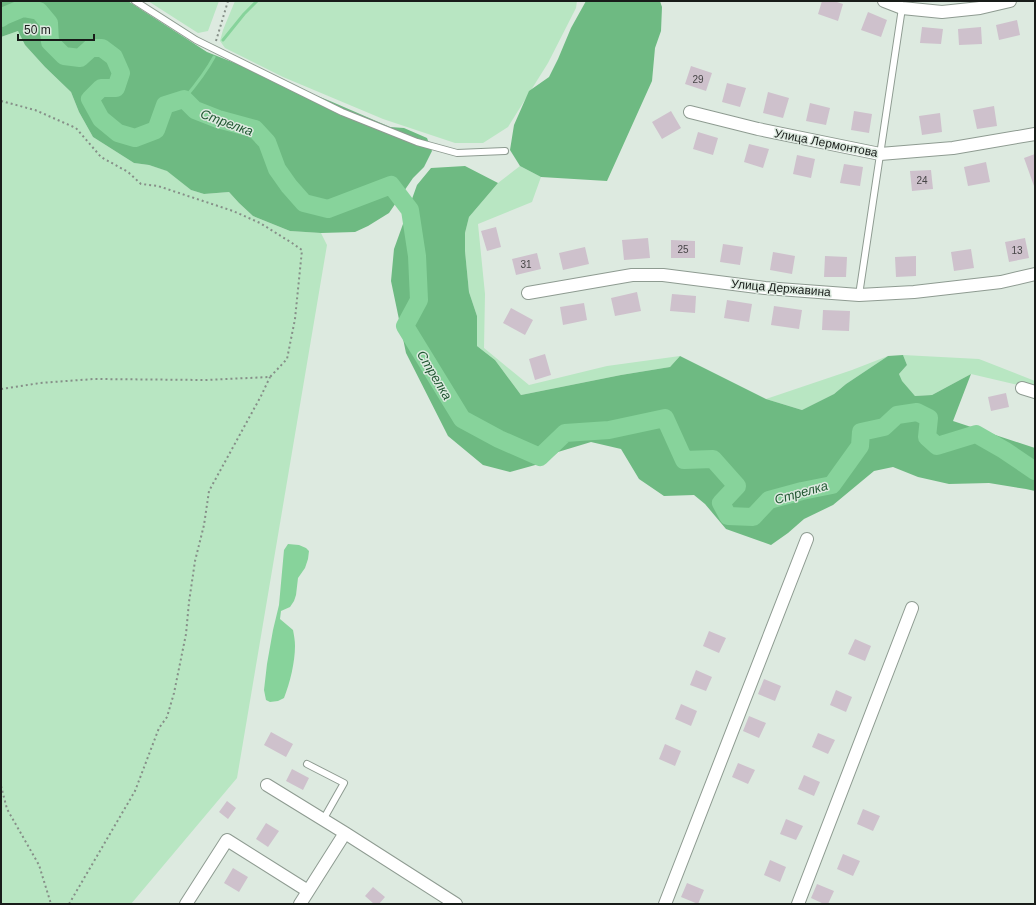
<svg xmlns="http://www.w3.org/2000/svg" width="1036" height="905" viewBox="0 0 1036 905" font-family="Arial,sans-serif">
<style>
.green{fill:#b8e6c2}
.forest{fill:#6eba82}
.water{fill:#87d39b}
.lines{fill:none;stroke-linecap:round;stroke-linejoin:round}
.stream{stroke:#87d39b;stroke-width:3}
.river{stroke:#87d39b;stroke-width:18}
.building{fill:#cec1cc}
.service-casing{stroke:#8e9b91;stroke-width:8}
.minor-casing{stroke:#8e9b91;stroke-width:14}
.path{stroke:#868f88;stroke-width:2;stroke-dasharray:2 3;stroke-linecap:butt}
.service{stroke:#fff;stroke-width:6}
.minor{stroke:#fff;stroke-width:12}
.labels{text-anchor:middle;stroke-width:3;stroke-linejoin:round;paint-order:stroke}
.number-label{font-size:10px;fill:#464546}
.street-label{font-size:12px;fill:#181c19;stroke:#ddeae0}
.water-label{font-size:13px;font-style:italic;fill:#215732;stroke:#ddeae0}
</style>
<rect width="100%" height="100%" fill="#ddeae0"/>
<path class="green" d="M 148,1 L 219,1 L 208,31 L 198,33 Z
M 235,1 L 577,1 L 576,8 L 548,63 L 508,127 L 483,143 L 455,143 L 383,119 L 283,77 L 225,48 L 220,41 L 223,30 Z
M 18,31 L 25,45 L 45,67 L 71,92 L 79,112 L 93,137 L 134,163 L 149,165 L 168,171 L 191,190 L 204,194 L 229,192 L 239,203 L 253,216 L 290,231 L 321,233 L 327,245 L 237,778 L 131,904 L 1,904 L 1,37 Z
M 520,166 L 541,177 L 532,202 L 478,224 L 485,294 L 484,348 L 529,385 L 607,366 L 680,356 L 670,367 L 621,375 L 521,395 L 495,360 L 477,346 L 477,316 L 469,292 L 465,251 L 465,233 L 469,217 L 498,183 Z
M 903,355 L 979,359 L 1035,381 L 1035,389 L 971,374 L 932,395 L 915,396 L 901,381 L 899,374 L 907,365 Z
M 888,356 L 846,384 L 834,394 L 802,410 L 766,399 L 852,370 Z"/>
<path class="forest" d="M 1,1 L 128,1 L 207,52 L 330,101 L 390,127 L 404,128 L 427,138 L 432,151 L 424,167 L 413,178 L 389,213 L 368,226 L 355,232 L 321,233 L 290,231 L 253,216 L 239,203 L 229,192 L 204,194 L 191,190 L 167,171 L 149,165 L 134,163 L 93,137 L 79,112 L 71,92 L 45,67 L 25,45 L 18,31 L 1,37 Z
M 586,1 L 660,1 L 662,7 L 661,31 L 655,48 L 652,81 L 607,181 L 541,177 L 520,166 L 510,150 L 514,125 L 529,91 L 549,77 L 558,59 L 571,28 Z
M 465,166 L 498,183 L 469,217 L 465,233 L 465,251 L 469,292 L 477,316 L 477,346 L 495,360 L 521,395 L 621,375 L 670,367 L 680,356 L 766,399 L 802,410 L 834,394 L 846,384 L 888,356 L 903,355 L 907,365 L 899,374 L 902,381 L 915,396 L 932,395 L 971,374 L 953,421 L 1035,448 L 1035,491 L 1026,489 L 989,483 L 949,484 L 918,477 L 893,467 L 874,471 L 833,505 L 804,519 L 788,533 L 771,545 L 726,529 L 705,504 L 694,495 L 664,496 L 639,479 L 621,449 L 591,442 L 558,452 L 546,462 L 510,472 L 483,465 L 448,436 L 406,353 L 391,281 L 394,249 L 417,185 L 431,168 Z"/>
<path class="water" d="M 288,544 L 299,545 L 306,548 L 309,551 L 308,559 L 305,568 L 298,578 L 296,595 L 294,601 L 290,607 L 281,611 L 280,619 L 293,630 C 294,635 295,641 295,646 C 295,662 290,683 284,698 L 278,701 L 270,702 L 266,700 L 264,690 L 267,664 L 273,630 L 279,605 L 284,550 Z"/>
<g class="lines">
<path class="stream" d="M 223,40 L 244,14 L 257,1
M 184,99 C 195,86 206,72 214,57"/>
<path class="river" d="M 1,18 L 4,16 L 23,8 L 39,11 L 49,23 L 50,42 L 64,56 L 80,58 L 91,48 L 102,48 L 114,57 L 121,73 L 116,88 L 101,88 L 90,99 L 101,119 L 118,133 L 135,138 L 156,130 L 165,105 L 184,99 L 195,110 L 218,119 L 255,129 L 267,142 L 277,169 L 289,186 L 304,203 L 328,209 L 391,185 L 410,210 L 417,256 L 419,300 L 405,326 L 462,419 L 499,439 L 540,457 L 565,433 L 609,430 L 665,418 L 684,460 L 713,459 L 737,486 L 721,503 L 728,516 L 753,517 L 769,500 L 802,491 L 832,485 L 860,446 L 861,432 L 884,427 L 897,415 L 917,412 L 929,418 L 927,437 L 937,446 L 976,434 L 1004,450 L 1035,471"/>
</g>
<path class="building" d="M 822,1 L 834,1 L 843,4 L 838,21 L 818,14 Z
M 868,12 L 887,20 L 881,37 L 861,30 Z
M 1017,20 L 1020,35 L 999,40 L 996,25 Z
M 922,27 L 943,29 L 941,44 L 920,43 Z
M 981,27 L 982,44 L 959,45 L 958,29 Z
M 691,66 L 712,73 L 706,91 L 685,84 Z
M 727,83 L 746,88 L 740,107 L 722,102 Z
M 768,92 L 789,98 L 783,118 L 763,113 Z
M 810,103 L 830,108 L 826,125 L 806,121 Z
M 994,106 L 997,126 L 977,129 L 973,110 Z
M 671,111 L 681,128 L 662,139 L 652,122 Z
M 854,111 L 872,114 L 869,133 L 851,130 Z
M 940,113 L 942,132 L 922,135 L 919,116 Z
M 698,132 L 718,138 L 713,155 L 693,149 Z
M 749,144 L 769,149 L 763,168 L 744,162 Z
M 1035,154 L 1035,186 L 1034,186 L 1024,158 Z
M 797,155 L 815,159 L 811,178 L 793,174 Z
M 986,162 L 990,182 L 968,186 L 964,167 Z
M 844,164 L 863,167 L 860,186 L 840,183 Z
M 931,170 L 933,189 L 912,191 L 910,171 Z
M 496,227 L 501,247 L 487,251 L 481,231 Z
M 648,238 L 650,258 L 624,260 L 622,240 Z
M 1025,238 L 1029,258 L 1009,262 L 1005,242 Z
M 671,240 L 695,241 L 695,258 L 671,258 Z
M 723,244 L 743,247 L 740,265 L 720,262 Z
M 585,247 L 589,264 L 563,270 L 559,253 Z
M 971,249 L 974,268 L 954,271 L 951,252 Z
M 773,252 L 795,256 L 792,274 L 770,270 Z
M 537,253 L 541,269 L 516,275 L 512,259 Z
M 825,256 L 847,257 L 846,277 L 824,277 Z
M 916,256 L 916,276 L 896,277 L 895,257 Z
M 637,292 L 641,311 L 615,316 L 611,298 Z
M 672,294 L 696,296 L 695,313 L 670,311 Z
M 727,300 L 752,304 L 749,322 L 724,318 Z
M 584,303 L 587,320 L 563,325 L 560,307 Z
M 774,306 L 802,310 L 799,329 L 771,325 Z
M 511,308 L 533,320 L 525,335 L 503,323 Z
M 823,310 L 850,311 L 849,331 L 822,330 Z
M 545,354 L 551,375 L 535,380 L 529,359 Z
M 1006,393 L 1009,407 L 991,411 L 988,397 Z
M 709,631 L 726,638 L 719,653 L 703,646 Z
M 855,639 L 871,646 L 865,661 L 848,654 Z
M 696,670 L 712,677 L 706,691 L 690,685 Z
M 764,679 L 781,686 L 775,701 L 758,694 Z
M 836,690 L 852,697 L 846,712 L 830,705 Z
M 681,704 L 697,711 L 691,726 L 675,719 Z
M 749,716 L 766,723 L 759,738 L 743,731 Z
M 271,732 L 293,744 L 286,757 L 264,745 Z
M 818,733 L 835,740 L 828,754 L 812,747 Z
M 665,744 L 681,751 L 675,766 L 659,759 Z
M 738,763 L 755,770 L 748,784 L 732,777 Z
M 292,769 L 309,778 L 303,790 L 286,781 Z
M 804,775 L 820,782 L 814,796 L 798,789 Z
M 227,801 L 236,808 L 228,819 L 219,812 Z
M 863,809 L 880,816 L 873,831 L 857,824 Z
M 786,819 L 803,826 L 796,840 L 780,834 Z
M 266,823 L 279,831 L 268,847 L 256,839 Z
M 843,854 L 860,861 L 853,876 L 837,869 Z
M 770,860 L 786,867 L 780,882 L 764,875 Z
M 233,868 L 248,877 L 239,892 L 224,883 Z
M 687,883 L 704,890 L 698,904 L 681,897 Z
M 817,884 L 834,891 L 828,904 L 824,904 L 811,898 Z
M 373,887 L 385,897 L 379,904 L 374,904 L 365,896 Z"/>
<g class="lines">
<g class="service-casing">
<path id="service" d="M 135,1 L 196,40 L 342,112 L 417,142 L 457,153 L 505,151
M 859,295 L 902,8
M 307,764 L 344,783 L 323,820"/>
</g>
<g class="minor-casing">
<path id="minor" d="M 884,1 L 902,8 L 942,12 L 980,8 L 1010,1
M 690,112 L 758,129 L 880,154 L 953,148 L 1035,134
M 528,293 L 632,275 L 663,275 L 765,288 L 859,295 L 914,292 L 1001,282 L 1035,274
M 1022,388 L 1035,392
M 267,785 L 345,833 L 456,904
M 186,904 L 227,840 L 308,891
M 300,904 L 345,833
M 665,904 L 807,539
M 798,904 L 912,608"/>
</g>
<path class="path" d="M 216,41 L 228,1
M 1,101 L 35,110 L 76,128 L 101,157 L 128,172 L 141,184 L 158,186 L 233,211 L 260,223 L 292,243 L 302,250 L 295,319 L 287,359 L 270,377 L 205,380 L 94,379 L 40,383 L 1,389
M 1,786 L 7,809 L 39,865 L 51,904
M 69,904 L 135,791 L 159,728 L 167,717 L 174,693 L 186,634 L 189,602 L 195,561 L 204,525 L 209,491 L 261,396 L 270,377"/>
<use href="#service" class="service"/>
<use href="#minor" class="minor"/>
</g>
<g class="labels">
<g class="number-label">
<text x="698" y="83">29</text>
<text x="922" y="184">24</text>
<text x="683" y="253">25</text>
<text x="1017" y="254">13</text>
<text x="526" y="268">31</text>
</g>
<g class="street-label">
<text transform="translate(826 143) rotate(11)" y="4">Улица Лермонтова</text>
<text transform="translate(781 288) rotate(5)" y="4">Улица Державина</text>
</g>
<g class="water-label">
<text transform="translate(227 122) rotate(20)" y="5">Стрелка</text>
<text transform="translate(435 375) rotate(59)" y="5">Стрелка</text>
<text transform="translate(801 492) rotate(-16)" y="5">Стрелка</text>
</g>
</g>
<rect width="1036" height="905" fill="none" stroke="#181c19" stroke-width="4"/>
<path d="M18 34v6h76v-6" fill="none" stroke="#181c19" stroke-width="2"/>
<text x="24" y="34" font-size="12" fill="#181c19" stroke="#ddeae0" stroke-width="3" paint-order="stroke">50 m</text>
</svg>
